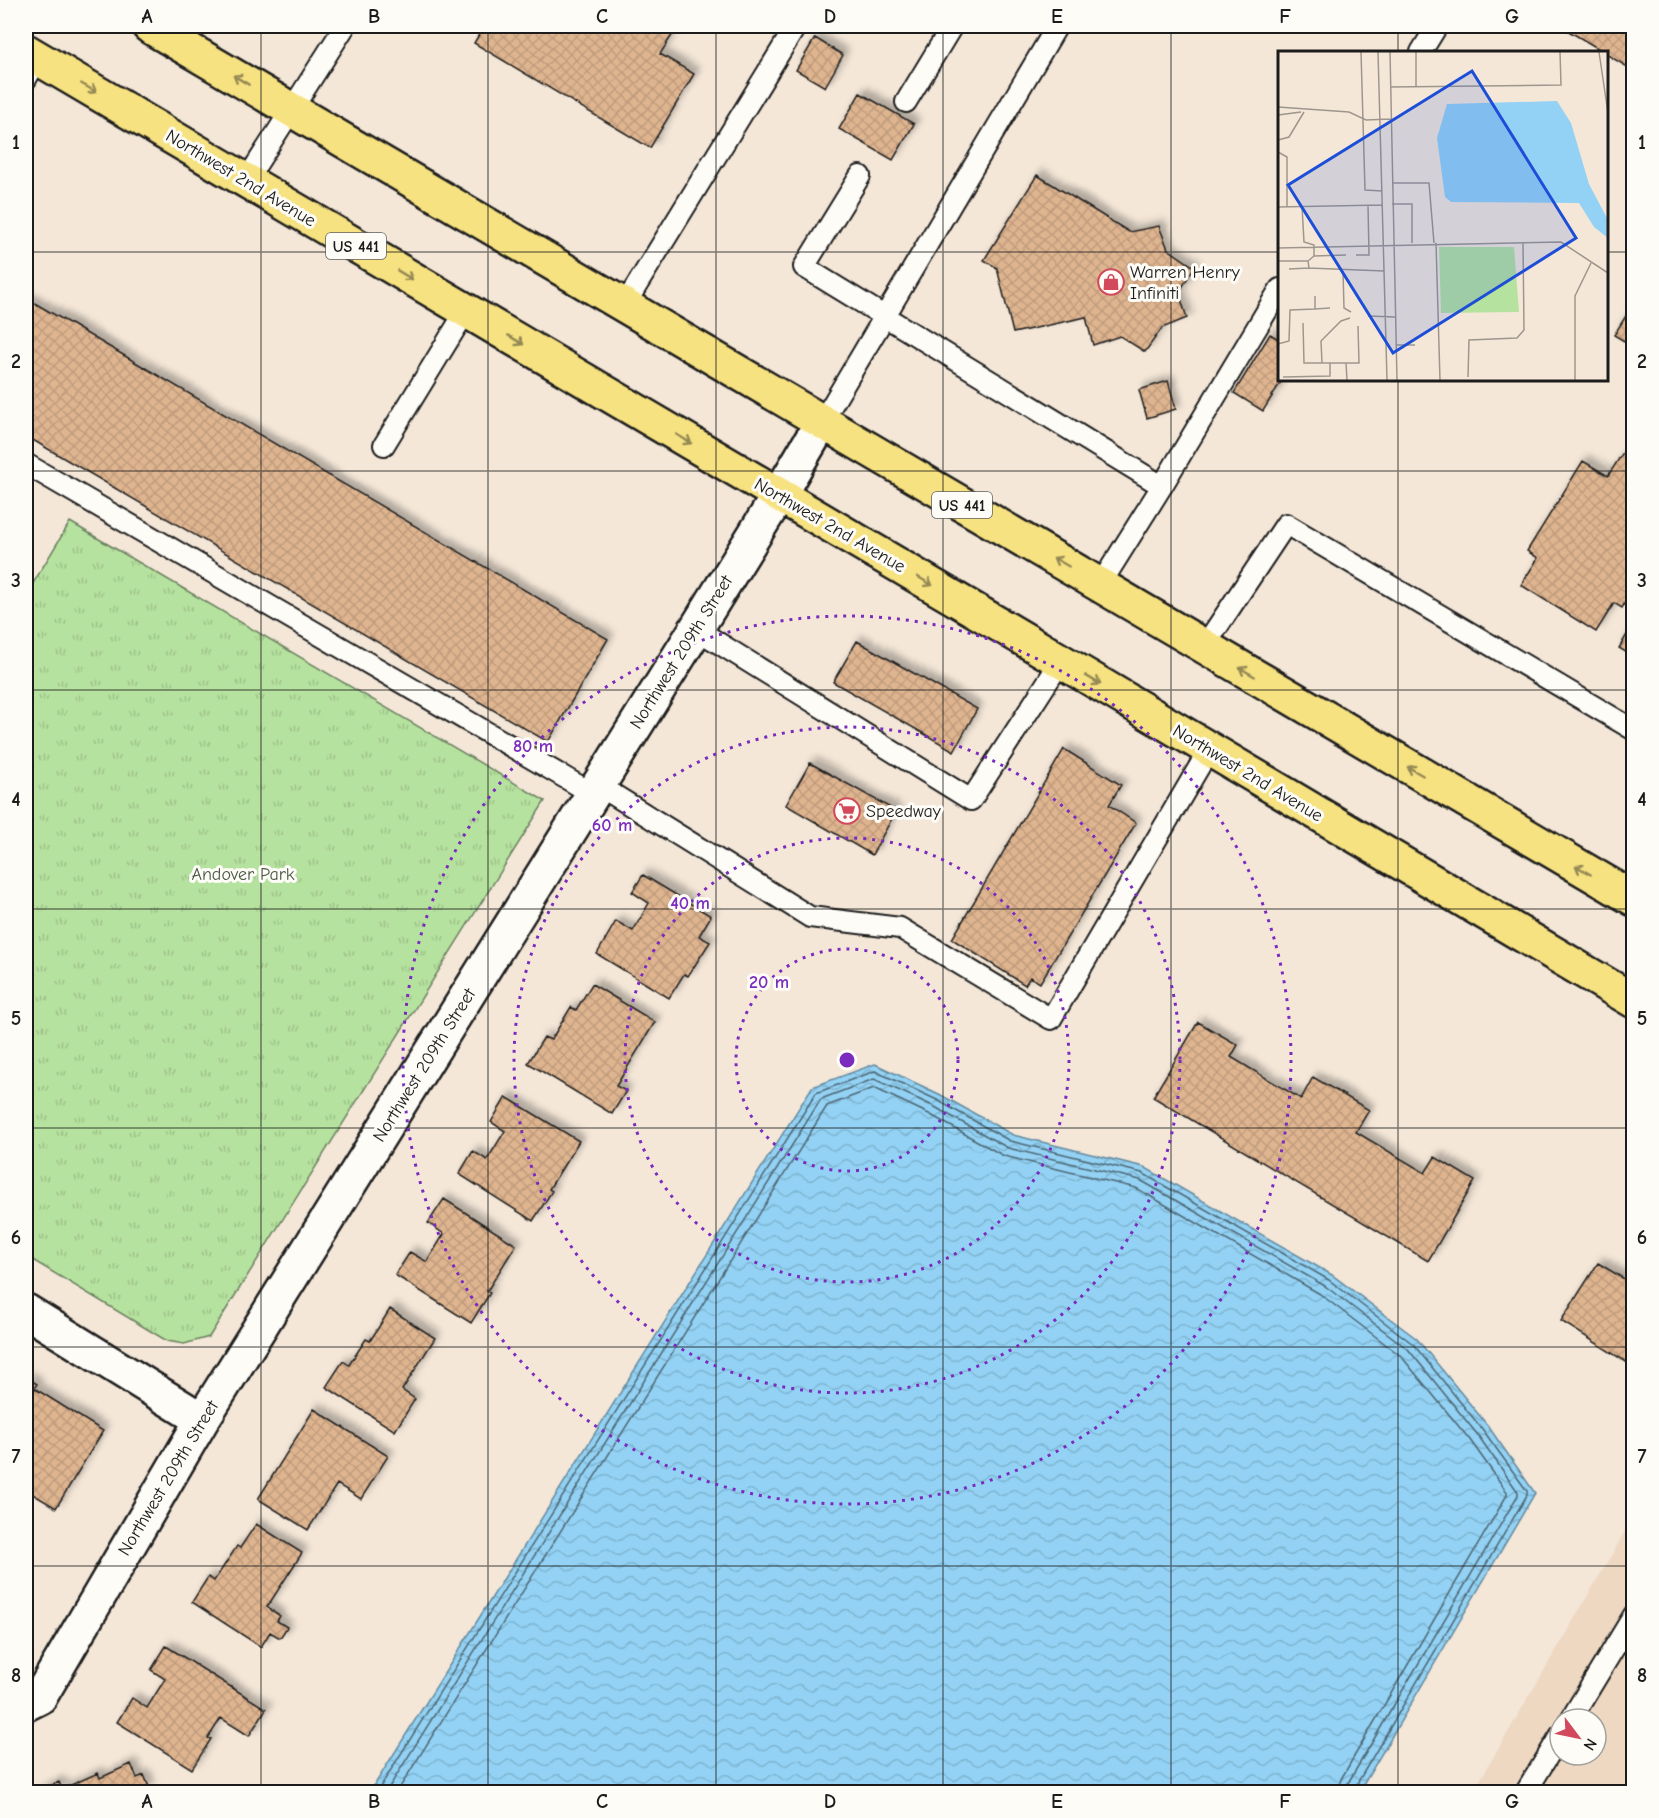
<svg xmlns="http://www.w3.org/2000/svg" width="1659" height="1818" viewBox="0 0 1659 1818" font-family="'Comic Neue',sans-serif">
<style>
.built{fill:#eed8c2;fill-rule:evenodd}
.grass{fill:url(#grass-tufts);stroke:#697f5e;stroke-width:1.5}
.water{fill:url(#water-waves);stroke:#63899e;stroke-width:1.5}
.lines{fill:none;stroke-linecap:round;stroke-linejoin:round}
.shore{stroke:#4c6572;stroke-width:1.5}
.building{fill:url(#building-cross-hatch);stroke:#1c1c1c;stroke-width:1.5;filter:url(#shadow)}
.service-casing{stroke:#1c1c1c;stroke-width:24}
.minor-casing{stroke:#1c1c1c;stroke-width:38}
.primary-casing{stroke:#1c1c1c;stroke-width:38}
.service{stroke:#fdfcf7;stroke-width:20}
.minor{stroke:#fdfcf7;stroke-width:33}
.primary{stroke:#f7e281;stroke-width:33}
.oneway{stroke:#948954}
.grid{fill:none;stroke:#1c1c1c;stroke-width:1.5;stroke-opacity:0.55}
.ring{fill:none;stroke:#7b2cbf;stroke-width:3;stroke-dasharray:3 6}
.labels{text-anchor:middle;stroke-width:6;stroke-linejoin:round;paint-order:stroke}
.shield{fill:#fdfcf7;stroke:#605f5e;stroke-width:1.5}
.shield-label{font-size:16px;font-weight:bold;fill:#1c1c1c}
.street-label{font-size:18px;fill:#1c1c1c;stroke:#fdfcf7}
.poi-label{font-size:18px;fill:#1c1c1c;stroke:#fdfcf7;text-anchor:start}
.park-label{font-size:18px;fill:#4a5743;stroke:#fdfcf7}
.inset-road{fill:none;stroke:#9e968d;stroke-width:1.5}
.view{fill:#1d4ed8;fill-opacity:0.15;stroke:#1d4ed8;stroke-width:3}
.inset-edge{fill:none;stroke:#1c1c1c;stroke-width:3}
.centre{fill:#7b2cbf;stroke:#fdfcf7;stroke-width:3}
.ring-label{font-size:18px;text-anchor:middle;font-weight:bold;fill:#7b2cbf;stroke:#fdfcf7;stroke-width:6;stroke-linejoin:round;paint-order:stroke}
.neatline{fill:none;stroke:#1c1c1c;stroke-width:2}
.grid-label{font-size:20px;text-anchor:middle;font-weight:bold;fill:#1c1c1c}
</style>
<defs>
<pattern id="grass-tufts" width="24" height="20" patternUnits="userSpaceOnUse" patternTransform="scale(1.5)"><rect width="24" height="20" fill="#b6e29f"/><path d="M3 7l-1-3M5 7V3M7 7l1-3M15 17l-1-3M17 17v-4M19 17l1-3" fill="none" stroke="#9cc188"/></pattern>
<pattern id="water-waves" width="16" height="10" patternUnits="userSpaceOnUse" patternTransform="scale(1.5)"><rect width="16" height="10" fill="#93d2f4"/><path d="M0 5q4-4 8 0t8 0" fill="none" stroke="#7eb4d1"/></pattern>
<pattern id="building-cross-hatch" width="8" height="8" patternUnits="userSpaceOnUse" patternTransform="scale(1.5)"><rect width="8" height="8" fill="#dfb590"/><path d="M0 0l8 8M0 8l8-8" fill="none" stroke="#bf9b7c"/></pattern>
<filter id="shadow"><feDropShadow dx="5.5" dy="-5.5" stdDeviation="3" flood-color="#0004"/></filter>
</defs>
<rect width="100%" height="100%" fill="#f4e7d8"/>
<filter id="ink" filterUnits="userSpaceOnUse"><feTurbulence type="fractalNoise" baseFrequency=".0167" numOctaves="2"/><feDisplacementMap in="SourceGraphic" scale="12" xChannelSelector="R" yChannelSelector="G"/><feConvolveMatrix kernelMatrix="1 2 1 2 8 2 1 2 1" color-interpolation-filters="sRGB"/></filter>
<g filter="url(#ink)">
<path class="built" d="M 1633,1518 L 1633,1792 L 1473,1792 ZM 1560,1719 L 1596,1719 L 1596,1755 L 1560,1755 Z"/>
<path class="grass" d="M 70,522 L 545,801 L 209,1337 L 184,1344 L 167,1341 L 26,1256 L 26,595 Z"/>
<path class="water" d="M 875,1064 L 939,1094 L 1013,1135 L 1144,1167 L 1332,1275 L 1417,1339 L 1488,1426 L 1535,1493 L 1359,1792 L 370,1792 L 812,1087 Z"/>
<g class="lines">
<path class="shore" d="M 377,1792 L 816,1093 L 875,1071 L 937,1100 L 1010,1141 L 1142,1173 L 1329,1280 L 1413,1344 L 1483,1430 L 1527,1491 L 1527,1495 L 1355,1787 L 1354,1792
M 386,1792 L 821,1099 L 874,1079 L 933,1106 L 1008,1148 L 1140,1180 L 1325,1286 L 1408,1349 L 1477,1434 L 1518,1492 L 1518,1495 L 1348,1783 L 1346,1792
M 397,1792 L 827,1106 L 874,1088 L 929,1114 L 1004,1156 L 1136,1188 L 1320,1294 L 1401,1356 L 1470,1440 L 1507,1492 L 1507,1495 L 1341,1779 L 1337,1792"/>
</g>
<path class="building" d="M 484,26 L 678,26 L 660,54 L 694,74 L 650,148 L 474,43 Z
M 1560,26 L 1634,26 L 1634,71 L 1606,54 L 1606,52 L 1604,52 Z
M 815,38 L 843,55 L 825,87 L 796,70 Z
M 860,93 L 914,124 L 893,160 L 839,129 Z
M 1037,175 L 1129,232 L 1159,226 L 1168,249 L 1194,267 L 1179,293 L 1187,318 L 1162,328 L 1145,352 L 1120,336 L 1093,345 L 1086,317 L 1013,333 L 997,268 L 984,260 Z
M 26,298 L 608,639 L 548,742 L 26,436 Z
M 1634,303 L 1634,347 L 1614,335 Z
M 1270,334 L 1280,340 L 1280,380 L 1282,380 L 1263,411 L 1234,393 Z
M 1168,381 L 1176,409 L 1147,418 L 1139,390 Z
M 1634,435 L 1634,603 L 1627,599 L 1622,608 L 1614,603 L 1596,632 L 1521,585 L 1538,558 L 1527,551 L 1583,461 L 1608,476 Z
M 1634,623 L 1634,657 L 1619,648 Z
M 857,641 L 977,709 L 954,751 L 833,682 Z
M 1064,749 L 1121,785 L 1109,805 L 1136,823 L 1040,983 L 1030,977 L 1025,985 L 952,939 Z
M 810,763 L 896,811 L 872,855 L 786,805 Z
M 643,875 L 711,916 L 699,936 L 710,942 L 688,976 L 684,974 L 669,998 L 597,954 L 616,921 L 633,931 L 649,903 L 632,892 Z
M 592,984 L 655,1022 L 616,1086 L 626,1091 L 612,1114 L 528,1063 L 544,1037 L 551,1040 L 571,1007 L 576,1010 Z
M 1198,1022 L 1238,1045 L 1231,1057 L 1301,1099 L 1313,1077 L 1369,1110 L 1356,1132 L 1425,1173 L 1435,1157 L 1475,1181 L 1428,1261 L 1153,1097 Z
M 506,1097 L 579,1141 L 549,1189 L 552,1191 L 533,1221 L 459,1174 L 473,1151 L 487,1160 L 505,1131 L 491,1122 Z
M 444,1199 L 516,1245 L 487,1291 L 490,1293 L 471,1323 L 395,1275 L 410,1252 L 427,1262 L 444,1234 L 428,1223 Z
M 1598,1263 L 1634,1285 L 1634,1367 L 1561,1321 Z
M 390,1309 L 435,1338 L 402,1390 L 415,1399 L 395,1431 L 326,1387 L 343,1361 L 349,1365 L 366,1339 L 370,1341 Z
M 26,1377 L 37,1384 L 34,1388 L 103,1431 L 56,1508 L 26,1490 Z
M 314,1409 L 388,1456 L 361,1499 L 337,1484 L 308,1530 L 258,1499 Z
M 256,1524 L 302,1553 L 267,1607 L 280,1616 L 277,1621 L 287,1627 L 280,1638 L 270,1632 L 261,1647 L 192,1602 L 208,1577 L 214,1581 L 237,1546 L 240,1548 Z
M 166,1646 L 266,1709 L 249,1736 L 221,1718 L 208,1738 L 211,1739 L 192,1769 L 117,1722 L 132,1698 L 147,1708 L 165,1679 L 151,1670 Z
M 131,1764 L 137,1778 L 144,1775 L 149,1787 L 141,1791 L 141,1792 L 35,1792 L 59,1782 L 62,1789 L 98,1773 L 100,1778 Z"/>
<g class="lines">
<g class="service-casing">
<path id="service" d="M 1421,52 L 1437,26
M 26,79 L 38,58
M 906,102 L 952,26
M 860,176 L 804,267 L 1162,486
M 246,181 L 345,26
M 624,306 L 796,26
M 822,422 L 1057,26
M 384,445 L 466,311
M 26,464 L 593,794
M 1100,585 L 1162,486 L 1280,289
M 696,629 L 971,800 L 1061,661
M 1204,647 L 1286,524 L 1634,730
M 598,785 L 810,917 L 900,928 L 1051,1019 L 1209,750
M 1571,1719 L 1634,1615
M 1526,1792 L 1560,1736"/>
</g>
<g class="minor-casing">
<path id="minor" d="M 26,1311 L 202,1420
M 26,1704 L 40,1697 L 202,1420 L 696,629 L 779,495 L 822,422"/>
</g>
<g class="primary-casing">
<path id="primary" d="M 149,26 L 1634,899
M 26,51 L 1061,661 L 1634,1001"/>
</g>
<use href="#service" class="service"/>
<use href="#minor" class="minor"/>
<use href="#primary" class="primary"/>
</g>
<defs><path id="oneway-shaft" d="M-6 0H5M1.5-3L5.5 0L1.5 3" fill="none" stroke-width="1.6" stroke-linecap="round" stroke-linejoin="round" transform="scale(1.5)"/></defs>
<g class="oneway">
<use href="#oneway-shaft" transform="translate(241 80) rotate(-149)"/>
<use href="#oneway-shaft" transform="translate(89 88) rotate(30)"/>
<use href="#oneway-shaft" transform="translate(405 275) rotate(31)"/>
<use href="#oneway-shaft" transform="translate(516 340) rotate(31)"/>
<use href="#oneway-shaft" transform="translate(684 439) rotate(31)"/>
<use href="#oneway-shaft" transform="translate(1061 562) rotate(-150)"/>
<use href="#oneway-shaft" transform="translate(925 581) rotate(30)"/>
<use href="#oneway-shaft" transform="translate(1247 672) rotate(-150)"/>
<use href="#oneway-shaft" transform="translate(1093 680) rotate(31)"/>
<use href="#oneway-shaft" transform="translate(1415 771) rotate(-150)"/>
<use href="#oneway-shaft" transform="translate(1583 870) rotate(-150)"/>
</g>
</g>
<path class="grid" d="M 261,26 L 261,1792M 488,26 L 488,1792M 716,26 L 716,1792M 943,26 L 943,1792M 1171,26 L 1171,1792M 1398,26 L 1398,52M 26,252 L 1280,252M 1606,252 L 1634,252M 1398,380 L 1398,1792M 26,471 L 1634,471M 26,690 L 1634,690M 26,909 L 1634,909M 26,1128 L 1634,1128M 26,1347 L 1634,1347M 26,1566 L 1634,1566"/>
<g class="ring">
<circle cx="847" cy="1060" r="111"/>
<circle cx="847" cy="1060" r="222"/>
<circle cx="847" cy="1060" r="333"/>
<circle cx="847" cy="1060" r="444"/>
</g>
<defs>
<g id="shop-ring" transform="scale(1.35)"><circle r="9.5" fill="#fdfcf7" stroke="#d1495b" stroke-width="1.5"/><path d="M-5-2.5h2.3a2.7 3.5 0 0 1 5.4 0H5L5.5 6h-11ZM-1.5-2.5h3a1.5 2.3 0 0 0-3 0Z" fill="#d1495b"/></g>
<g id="supermarket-ring" transform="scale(1.35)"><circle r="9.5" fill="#fdfcf7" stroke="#d1495b" stroke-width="1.5"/><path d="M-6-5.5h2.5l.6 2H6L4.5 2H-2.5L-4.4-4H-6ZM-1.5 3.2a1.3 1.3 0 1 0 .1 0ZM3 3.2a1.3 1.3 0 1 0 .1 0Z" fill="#d1495b"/></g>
</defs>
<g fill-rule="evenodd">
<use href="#shop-ring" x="1111" y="282"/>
<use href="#supermarket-ring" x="847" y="811"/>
</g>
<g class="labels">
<g class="shield">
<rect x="326" y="233" width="60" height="26" rx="4.5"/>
<rect x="932" y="492" width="60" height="26" rx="4.5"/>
</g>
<g class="shield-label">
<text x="356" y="252">US 441</text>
<text x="962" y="511">US 441</text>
</g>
<g class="street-label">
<text transform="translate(241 178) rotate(31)" y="6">Northwest 2nd Avenue</text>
<text transform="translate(830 525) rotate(30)" y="6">Northwest 2nd Avenue</text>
<text transform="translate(681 652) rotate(-58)" y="6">Northwest 209th Street</text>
<text transform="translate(1248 773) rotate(31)" y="6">Northwest 2nd Avenue</text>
<text transform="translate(424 1065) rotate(-58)" y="6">Northwest 209th Street</text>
<text transform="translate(168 1478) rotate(-59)" y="6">Northwest 209th Street</text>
</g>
<g class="poi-label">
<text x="1130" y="278">Warren Henry<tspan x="1130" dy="21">Infiniti</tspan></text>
<text x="866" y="817">Speedway</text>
</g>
<g class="park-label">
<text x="243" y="880">Andover Park</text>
</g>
</g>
<g transform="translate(1278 51)">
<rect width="330" height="330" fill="#f4e7d8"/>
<path d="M 161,196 L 236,196 L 241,261 L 163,262 Z" fill="#b6e29f"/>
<path d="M 279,50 L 293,72 L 311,133 L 330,169 L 330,187 L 316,176 L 301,152 L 173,151 L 167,146 L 159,87 L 169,53 Z" fill="#93d2f4"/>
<path class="inset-road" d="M 83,1 L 87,139 L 104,140M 100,1 L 109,329M 112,1 L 119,329M 138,1 L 138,36M 321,1 L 330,62M 112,36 L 283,34 L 282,1M 0,56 L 71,61 L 88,69 L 113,68M 0,64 L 23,61M 0,89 L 11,86 L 26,61M 0,101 L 9,106 L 9,156M 114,132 L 151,132 L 156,192M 0,149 L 0,156 L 104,154M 114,153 L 134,153 L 134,192M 158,192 L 162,329M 0,197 L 283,191 L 330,222M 78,204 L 91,204 L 90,154M 36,205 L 68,204M 0,210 L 30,210 L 36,205 L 36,194 L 26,191 L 24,155M 30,210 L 31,217 L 106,220M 11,218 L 31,217M 65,220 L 66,257 L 73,261M 37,245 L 37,258 L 52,257M 90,265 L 117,266M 25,272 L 26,312 L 68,312M 0,293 L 11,290 L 12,259 L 37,258M 118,294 L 137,294M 44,312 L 43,290 L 63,270 L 72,267M 5,326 L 52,325 L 52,312M 190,326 L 191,289 L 239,287 L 246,279 L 245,192M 69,329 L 68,312 L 81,312 L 80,275M 297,329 L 297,245 L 313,212"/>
<path class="view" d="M 194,20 L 298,187 L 115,302 L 10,134 Z"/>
<rect width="330" height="330" class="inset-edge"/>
</g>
<circle cx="847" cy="1060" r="9" class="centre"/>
<g class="ring-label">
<text x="533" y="752">80 m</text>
<text x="612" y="831">60 m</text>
<text x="690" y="909">40 m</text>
<text x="769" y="988">20 m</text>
</g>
<rect width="1659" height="1818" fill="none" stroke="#fdfcf7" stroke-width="66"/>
<g transform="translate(1578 1737) rotate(122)"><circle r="28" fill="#fdfcf7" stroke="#a3a29f" stroke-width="1.5"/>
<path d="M0-4.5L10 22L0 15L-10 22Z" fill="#d1495b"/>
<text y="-9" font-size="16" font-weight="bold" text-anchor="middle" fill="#1c1c1c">N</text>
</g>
<rect x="33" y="33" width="1593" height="1752" class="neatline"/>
<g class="grid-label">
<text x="147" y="23">A</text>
<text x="374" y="23">B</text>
<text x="602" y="23">C</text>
<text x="830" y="23">D</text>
<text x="1057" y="23">E</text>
<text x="1285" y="23">F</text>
<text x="1512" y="23">G</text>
<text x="16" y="149">1</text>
<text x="1642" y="149">1</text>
<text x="16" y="368">2</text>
<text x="1642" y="368">2</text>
<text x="16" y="587">3</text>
<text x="1642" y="587">3</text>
<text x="16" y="806">4</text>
<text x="1642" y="806">4</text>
<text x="16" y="1025">5</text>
<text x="1642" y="1025">5</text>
<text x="16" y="1244">6</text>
<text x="1642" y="1244">6</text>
<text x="16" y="1463">7</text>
<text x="1642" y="1463">7</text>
<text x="16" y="1682">8</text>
<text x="1642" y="1682">8</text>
<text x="147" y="1808">A</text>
<text x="374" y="1808">B</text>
<text x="602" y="1808">C</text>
<text x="830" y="1808">D</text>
<text x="1057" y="1808">E</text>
<text x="1285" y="1808">F</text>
<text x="1512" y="1808">G</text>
</g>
</svg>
